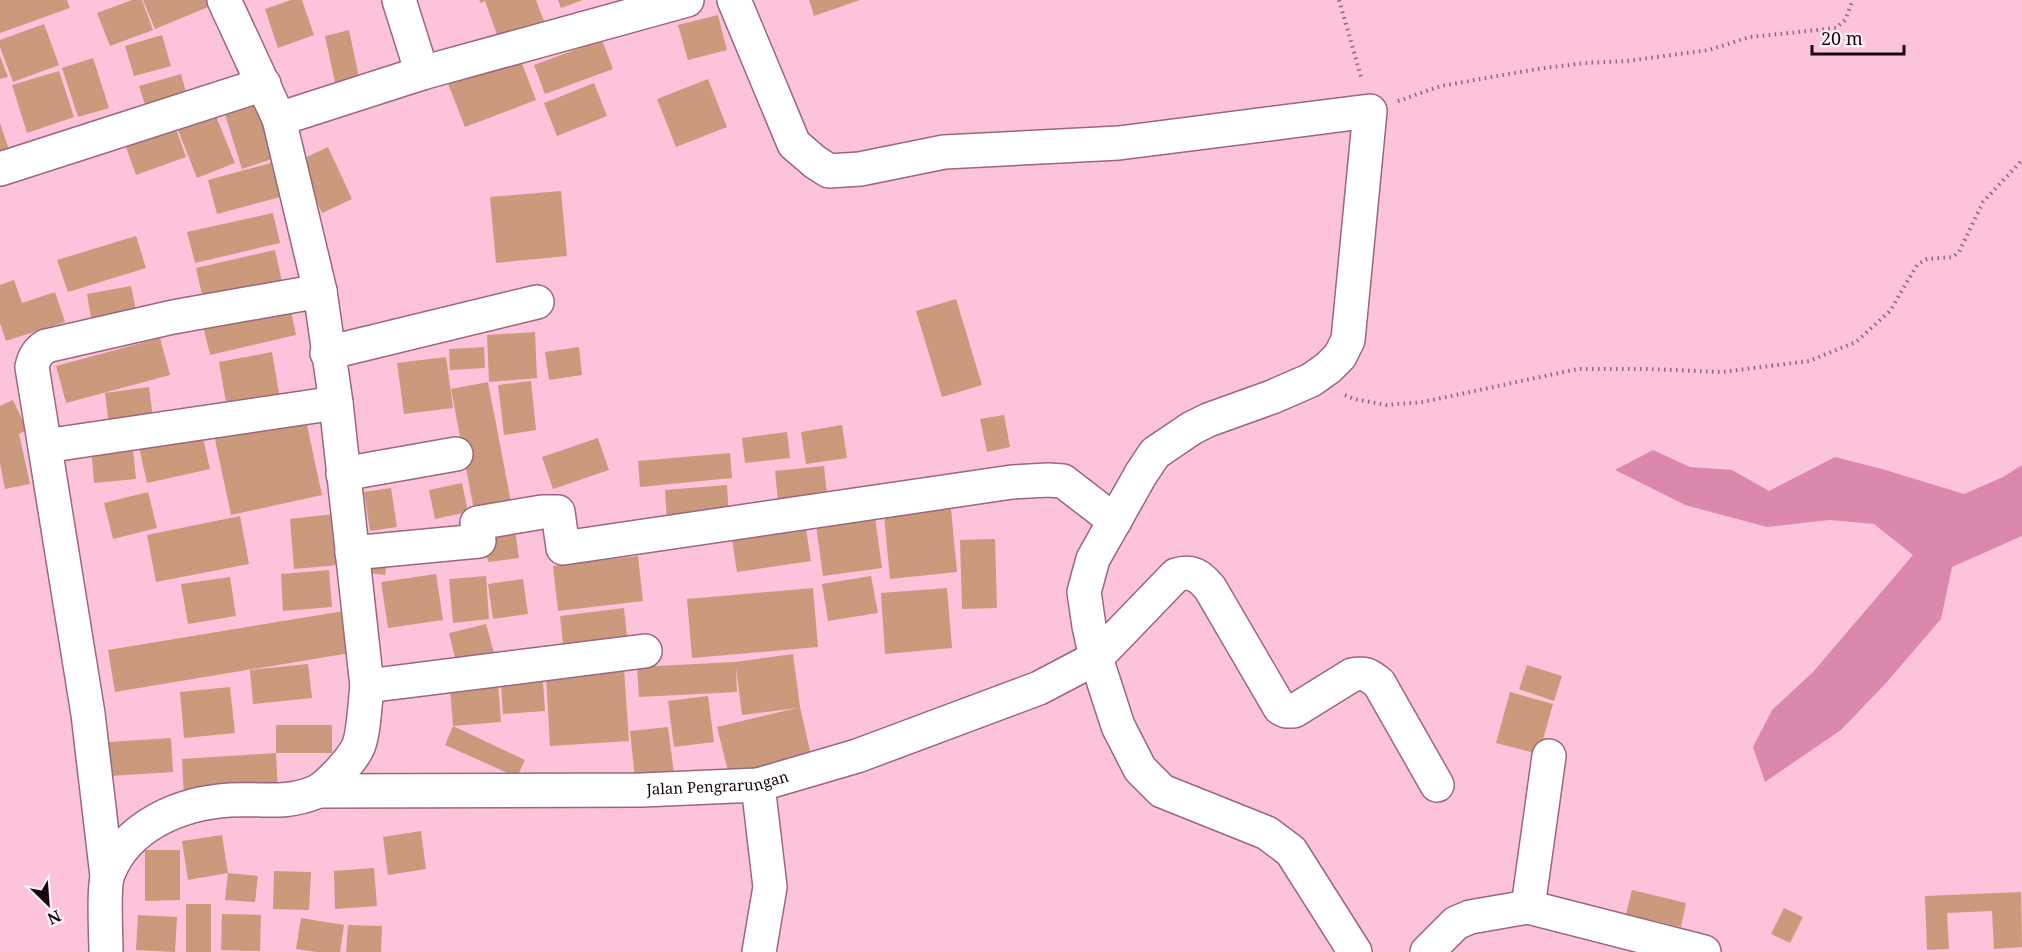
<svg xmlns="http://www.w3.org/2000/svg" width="2022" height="952" viewBox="0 0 2022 952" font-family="'Noto Serif',serif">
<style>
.forest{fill:#db88ac}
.building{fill:#cb9a7c}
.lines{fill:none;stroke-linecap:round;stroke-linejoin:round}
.minor-casing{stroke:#9a677c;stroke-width:36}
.path{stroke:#8c6777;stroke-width:4;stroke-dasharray:1.5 4.5;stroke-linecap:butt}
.minor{stroke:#fff;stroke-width:33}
.labels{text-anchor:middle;stroke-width:4.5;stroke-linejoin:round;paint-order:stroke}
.street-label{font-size:15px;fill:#17060e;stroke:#fff3f7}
</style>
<rect width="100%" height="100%" fill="#fcc3da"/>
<path class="forest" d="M 1653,450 L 1690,467 L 1732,470 L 1769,491 L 1835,457 L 1882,469 L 1964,494 L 2003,477 L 2022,465 L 2022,536 L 1952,567 L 1941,619 L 1886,683 L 1841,730 L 1765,782 L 1753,747 L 1772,710 L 1813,672 L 1913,555 L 1874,524 L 1829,520 L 1767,527 L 1685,505 L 1615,470 Z"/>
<path class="building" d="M 0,0 L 67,0 L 70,8 L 0,33 Z
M 132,0 L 142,0 L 153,30 L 110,46 L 97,13 Z
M 143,0 L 211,0 L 213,5 L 155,29 Z
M 291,0 L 302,0 L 314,35 L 278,48 L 265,9 Z
M 479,0 L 536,0 L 547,29 L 501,46 L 485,1 L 481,3 Z
M 558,0 L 583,0 L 561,8 Z
M 809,0 L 860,0 L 814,16 Z
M 718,15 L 727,50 L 688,60 L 678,25 Z
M 44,24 L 59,65 L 13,82 L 0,47 L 0,40 Z
M 349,30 L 361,87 L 337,92 L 325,36 Z
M 162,35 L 171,66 L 134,76 L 125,46 Z
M 602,40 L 613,69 L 545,94 L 534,65 Z
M 518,53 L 536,100 L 465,127 L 447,81 Z
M 0,56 L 8,77 L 0,79 Z
M 93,58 L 109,108 L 78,117 L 62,68 Z
M 59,71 L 74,117 L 27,133 L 12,85 Z
M 181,74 L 188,99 L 147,111 L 139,86 Z
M 708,79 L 727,127 L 676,147 L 657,99 Z
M 594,83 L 607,116 L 557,136 L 544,103 Z
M 258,101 L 275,158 L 242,169 L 224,111 Z
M 216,116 L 235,163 L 197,178 L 178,130 Z
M 0,123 L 11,156 L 0,160 Z
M 176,129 L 186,157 L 136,175 L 126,147 Z
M 328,147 L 352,199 L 322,213 L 298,161 Z
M 278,161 L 288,195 L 217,214 L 208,180 Z
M 561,191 L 567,256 L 496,263 L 490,197 Z
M 273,213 L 280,243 L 195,263 L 187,232 Z
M 136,236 L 146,268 L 68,292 L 57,260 Z
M 275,250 L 284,291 L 205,308 L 196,268 Z
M 14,280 L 22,303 L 55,292 L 65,322 L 6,341 L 0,323 L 0,285 Z
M 131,286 L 137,315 L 92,324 L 87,294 Z
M 956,299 L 982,385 L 942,397 L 916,311 Z
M 290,306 L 296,335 L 210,355 L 203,326 Z
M 535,332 L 537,378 L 489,382 L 487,335 Z
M 160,338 L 170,375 L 66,403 L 56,366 Z
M 484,347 L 485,368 L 450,370 L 449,349 Z
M 579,347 L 582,375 L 549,380 L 545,352 Z
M 272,352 L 280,399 L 227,408 L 219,362 Z
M 446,357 L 453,408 L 404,414 L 397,363 Z
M 531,381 L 536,430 L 504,435 L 498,385 Z
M 488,382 L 511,502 L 474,510 L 451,389 Z
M 149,387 L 153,419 L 109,425 L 105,393 Z
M 13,400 L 27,430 L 19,434 L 30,484 L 5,489 L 0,463 L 0,406 Z
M 304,411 L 322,495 L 231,515 L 213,430 Z
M 1004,415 L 1010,447 L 987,452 L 980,419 Z
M 842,425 L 847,458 L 806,464 L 801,432 Z
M 787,432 L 790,458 L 745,463 L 742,438 Z
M 202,434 L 210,469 L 147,483 L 139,447 Z
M 598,438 L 609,470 L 553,489 L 542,457 Z
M 132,440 L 136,479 L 94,483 L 91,445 Z
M 730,453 L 732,478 L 640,487 L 638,461 Z
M 824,466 L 828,504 L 779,510 L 775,471 Z
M 462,483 L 468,512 L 435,519 L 429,490 Z
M 727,485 L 729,519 L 667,523 L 665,490 Z
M 391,488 L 397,527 L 370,531 L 364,492 Z
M 148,492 L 157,528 L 113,539 L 104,503 Z
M 951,509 L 957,572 L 890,579 L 884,515 Z
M 334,514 L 338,565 L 294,569 L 290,519 Z
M 240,516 L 249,564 L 156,582 L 147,535 Z
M 875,517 L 882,568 L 823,576 L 816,525 Z
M 514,522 L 519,558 L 488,562 L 482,528 Z
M 806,529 L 811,561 L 737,572 L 732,539 Z
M 995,539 L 997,608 L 962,609 L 960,540 Z
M 638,556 L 643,601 L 558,611 L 553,566 Z
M 371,558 L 387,558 L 385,575 L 369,573 Z
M 329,570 L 332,607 L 283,611 L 281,574 Z
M 436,574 L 443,620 L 388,628 L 381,582 Z
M 486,576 L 489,619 L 453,623 L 449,579 Z
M 871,576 L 878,613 L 828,621 L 822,584 Z
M 230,577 L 236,616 L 188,624 L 181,584 Z
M 523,579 L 528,614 L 493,619 L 488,584 Z
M 813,588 L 818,647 L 692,658 L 687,599 Z
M 947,588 L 952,648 L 885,654 L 881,593 Z
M 624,608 L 628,647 L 564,654 L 560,616 Z
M 344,611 L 350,653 L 115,692 L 108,650 Z
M 486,624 L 495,657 L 457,666 L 449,633 Z
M 793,654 L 800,707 L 811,755 L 729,775 L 717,727 L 797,708 L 742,715 L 736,667 L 737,692 L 639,697 L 637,667 L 735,662 Z
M 308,664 L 312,698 L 253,704 L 250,670 Z
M 1527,665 L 1562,676 L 1554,701 L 1519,689 Z
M 624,669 L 629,741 L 550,746 L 546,674 Z
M 543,682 L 545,711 L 503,714 L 501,685 Z
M 498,683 L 501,722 L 453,726 L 525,760 L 517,777 L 445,745 L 453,726 L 450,687 Z
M 230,687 L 235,733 L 184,738 L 180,692 Z
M 1510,692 L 1553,704 L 1539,754 L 1496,743 Z
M 708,696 L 714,742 L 674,747 L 668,701 Z
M 276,725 L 332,725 L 332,753 L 276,753 Z
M 668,727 L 674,774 L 635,779 L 630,731 Z
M 171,738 L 173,772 L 110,776 L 109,742 Z
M 276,753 L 278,793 L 184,799 L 182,759 Z
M 421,831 L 426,869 L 388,875 L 383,837 Z
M 222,835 L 228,873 L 188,880 L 182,841 Z
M 145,850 L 180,850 L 180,900 L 145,901 Z
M 374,868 L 377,906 L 335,909 L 334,871 Z
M 274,871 L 311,872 L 309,910 L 273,909 Z
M 228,873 L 258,876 L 255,902 L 225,900 Z
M 1632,890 L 1686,903 L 1681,927 L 1626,914 Z
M 2021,892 L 2022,947 L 1994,949 L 1992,911 L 1947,913 L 1949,949 L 1927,950 L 1925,896 Z
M 186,904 L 211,904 L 211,952 L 186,952 Z
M 1784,908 L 1803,917 L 1790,943 L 1771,934 Z
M 222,914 L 261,915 L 260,951 L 221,950 Z
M 138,915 L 177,917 L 175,952 L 136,950 Z
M 301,918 L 344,925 L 340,952 L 317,952 L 296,949 Z
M 348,925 L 382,926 L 381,952 L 346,952 Z"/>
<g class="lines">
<g class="minor-casing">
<g id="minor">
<path d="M 399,0 L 422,73"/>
<path d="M 734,0 L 794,144 L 815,162 L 829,171 L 860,169 L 944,152 L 1119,143 L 1370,111 L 1348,340 L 1340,356 L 1328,368 L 1311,380 L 1272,397 L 1208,420 L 1192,428 L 1155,453 L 1141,474 L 1093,559 L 1084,592 L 1089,626 L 1096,658 L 1118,726 L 1140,769 L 1162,791 L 1267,833 L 1291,851 L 1355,952"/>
<path d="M 279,119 L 422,73 L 687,0"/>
<path d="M 0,169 L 264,84"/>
<path d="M 327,353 L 537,302"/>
<path d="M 45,446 L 336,403"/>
<path d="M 343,474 L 456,454"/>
<path d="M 352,553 L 479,541 L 477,523 L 542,512 L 558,512 L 563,548 L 1012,482 L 1048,480 L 1063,481 L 1115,521"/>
<path d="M 367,686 L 645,651"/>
<path d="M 758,785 L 770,887 L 759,952"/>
<path id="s1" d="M 318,791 L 642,790 L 758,785 L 857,756 L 1039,688 L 1096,658 L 1176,575 C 1192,570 1200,576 1210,588 L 1280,708 L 1286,711 L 1294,711 L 1352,675 C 1364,672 1369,675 1379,683 L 1437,785"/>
<path d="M 107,876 L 88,714 L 32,367 C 34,357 38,351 46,346 L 173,317 L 320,291"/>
<path d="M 1528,907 L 1549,756"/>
<path d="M 106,952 C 106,936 103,887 108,874 C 127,825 181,803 230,800 C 262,798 285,805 316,792 C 328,786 351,761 357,749 C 364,737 365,701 367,686 L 336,403 L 320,291 L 279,119 L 224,0"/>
<path d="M 1427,952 L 1456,923 L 1470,917 L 1528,907 L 1704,952"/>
</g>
</g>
<path class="path" d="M 1339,0 L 1362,80
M 1398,101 L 1441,86 L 1537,69 L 1585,63 L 1627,61 L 1709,50 L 1750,37 L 1836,28 L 1845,20 L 1853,0
M 1345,395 L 1354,399 L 1387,405 L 1423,402 L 1578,369 L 1649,369 L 1722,372 L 1809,361 L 1856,342 L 1890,311 L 1917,265 L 1927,259 L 1953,257 L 1959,252 L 1983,202 L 2022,160"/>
<use href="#minor" class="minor"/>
</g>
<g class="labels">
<g class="street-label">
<text dy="5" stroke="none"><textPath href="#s1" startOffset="400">Jalan Pengrarungan</textPath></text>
</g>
</g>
<g transform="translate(48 904) rotate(155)" stroke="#fff3f7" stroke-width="4.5" paint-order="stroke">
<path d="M0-4.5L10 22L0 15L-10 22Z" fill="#17060e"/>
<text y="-9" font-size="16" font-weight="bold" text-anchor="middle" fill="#17060e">N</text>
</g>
<path d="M1812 45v9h92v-9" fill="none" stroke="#17060e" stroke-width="3"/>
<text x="1821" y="45" font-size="18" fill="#17060e" stroke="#fff3f7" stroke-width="4.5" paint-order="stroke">20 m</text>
</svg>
